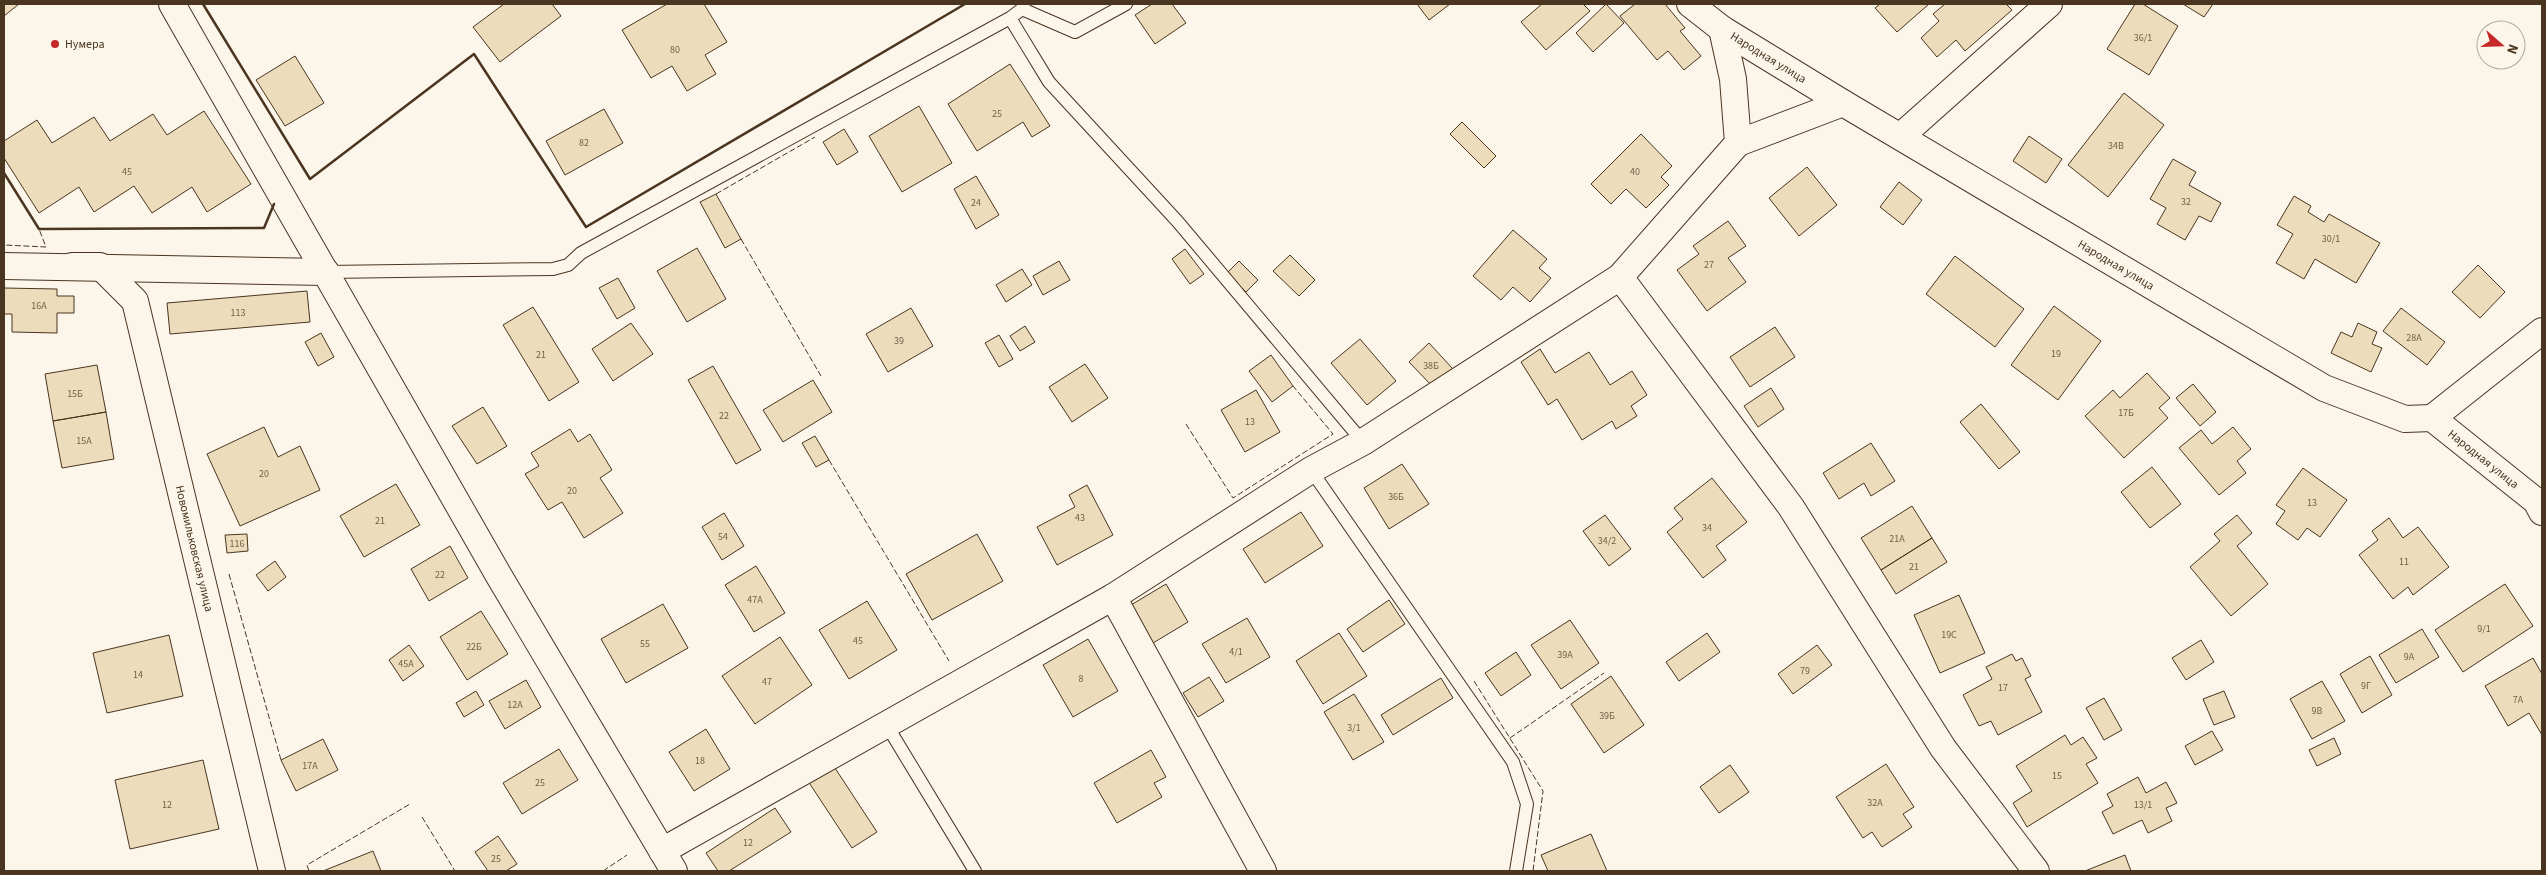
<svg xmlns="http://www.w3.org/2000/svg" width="2546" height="875" viewBox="0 0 2546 875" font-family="'Source Sans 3',sans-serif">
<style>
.building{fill:#ecdcbc;stroke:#4a3520}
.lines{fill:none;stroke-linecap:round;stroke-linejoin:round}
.lane-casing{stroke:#4a3520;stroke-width:14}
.street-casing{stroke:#4a3520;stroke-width:28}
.lane{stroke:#fbf6e9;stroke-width:12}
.street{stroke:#fbf6e9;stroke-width:26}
.fence{stroke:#4a3520;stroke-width:1;stroke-dasharray:6 2.5;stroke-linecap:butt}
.wall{stroke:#4a3520;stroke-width:2.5}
.poi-dot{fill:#c62828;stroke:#fbf6e9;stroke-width:2}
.labels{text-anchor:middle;stroke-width:4;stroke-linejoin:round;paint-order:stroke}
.number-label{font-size:10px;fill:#725f47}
.poi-label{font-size:12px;fill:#4a3520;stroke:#fbf6e9;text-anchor:start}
.street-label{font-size:12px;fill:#4a3520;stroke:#fbf6e9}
</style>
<rect width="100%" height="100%" fill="#fbf6e9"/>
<path class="building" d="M 4,4 L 19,4 L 4,16 Z
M 504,4 L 552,4 L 561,16 L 500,62 L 473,27 Z
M 667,4 L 704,4 L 727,42 L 705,55 L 716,74 L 687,91 L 672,66 L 651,78 L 622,30 Z
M 1152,4 L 1172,4 L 1186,23 L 1155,44 L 1135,15 Z
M 1417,4 L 1450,4 L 1429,20 Z
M 1542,4 L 1583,4 L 1590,11 L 1546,50 L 1521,22 Z
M 1606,4 L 1624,23 L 1593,52 L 1576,33 Z
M 1635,4 L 1665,4 L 1685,28 L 1680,31 L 1701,56 L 1684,70 L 1668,51 L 1657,60 L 1620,16 Z
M 1880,4 L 1929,4 L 1897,32 L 1875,8 Z
M 1945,4 L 2006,4 L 2012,10 L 1965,51 L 1956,40 L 1937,57 L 1921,38 L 1939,21 L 1933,14 Z
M 2135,4 L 2143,4 L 2178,26 L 2149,75 L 2107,49 Z
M 2183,4 L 2213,4 L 2204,17 Z
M 295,56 L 324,103 L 285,126 L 256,80 Z
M 1010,64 L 1050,126 L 1032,137 L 1023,122 L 977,151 L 948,104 Z
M 2124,93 L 2164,125 L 2108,197 L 2068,165 Z
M 919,106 L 952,163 L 902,192 L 869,136 Z
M 604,109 L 623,143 L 565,175 L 546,141 Z
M 204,111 L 251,184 L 207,212 L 192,187 L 152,213 L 134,186 L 94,212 L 79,187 L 39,213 L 4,158 L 4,141 L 37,120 L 52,143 L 94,117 L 110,141 L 153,114 L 167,135 Z
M 1462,122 L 1496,156 L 1484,168 L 1450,134 Z
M 844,129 L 858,152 L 837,165 L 823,142 Z
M 1641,134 L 1672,166 L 1661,177 L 1669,185 L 1646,208 L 1626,189 L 1611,204 L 1591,184 Z
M 2029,136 L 2062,159 L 2046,183 L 2013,161 Z
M 2173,159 L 2196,172 L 2189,185 L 2221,203 L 2211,222 L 2199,216 L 2185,240 L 2157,224 L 2166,208 L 2150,199 Z
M 1807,167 L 1837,205 L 1799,236 L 1769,198 Z
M 976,176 L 999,215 L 976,229 L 954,189 Z
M 1899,182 L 1922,200 L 1903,225 L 1880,207 Z
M 716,194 L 741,239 L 725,248 L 700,202 Z
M 2294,196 L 2311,206 L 2308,212 L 2324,222 L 2329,214 L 2380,243 L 2356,283 L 2315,259 L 2304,279 L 2276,263 L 2293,234 L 2277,225 Z
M 1728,221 L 1746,246 L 1728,258 L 1746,282 L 1707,311 L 1677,270 L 1699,254 L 1693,246 Z
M 1513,230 L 1547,259 L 1539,268 L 1551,278 L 1530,302 L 1513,287 L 1501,300 L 1473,276 Z
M 697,248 L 726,299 L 687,322 L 657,271 Z
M 1185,249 L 1204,274 L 1190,284 L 1172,259 Z
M 1290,255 L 1315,280 L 1299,296 L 1273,271 Z
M 1955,256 L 2024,309 L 1995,347 L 1926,294 Z
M 1059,261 L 1070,280 L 1043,295 L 1033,276 Z
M 1239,261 L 1258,280 L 1246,292 L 1227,273 Z
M 2478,265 L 2505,292 L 2480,318 L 2452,292 Z
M 1022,269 L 1032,285 L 1006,302 L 996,285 Z
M 618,278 L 635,308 L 617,319 L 599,288 Z
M 4,288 L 57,289 L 57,296 L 74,296 L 74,313 L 57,313 L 57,333 L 12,332 L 12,314 L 4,314 Z
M 307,291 L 310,322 L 170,334 L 167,303 Z
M 2054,306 L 2101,341 L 2058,400 L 2011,365 Z
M 533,307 L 579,382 L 549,401 L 503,325 Z
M 911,308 L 933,346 L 888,372 L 866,334 Z
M 2401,308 L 2445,342 L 2427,365 L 2383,331 Z
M 631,323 L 653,354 L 613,381 L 592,349 Z
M 2358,323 L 2377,332 L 2372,344 L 2382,348 L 2371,372 L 2331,353 L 2341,332 L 2352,337 Z
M 1025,326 L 1035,342 L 1020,351 L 1010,336 Z
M 1775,327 L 1795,357 L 1750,387 L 1730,357 Z
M 321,333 L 334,357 L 318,366 L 305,342 Z
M 999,335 L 1013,359 L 999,367 L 985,343 Z
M 1360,339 L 1396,381 L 1367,405 L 1331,363 Z
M 1429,343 L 1453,369 L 1433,387 L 1409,362 Z
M 1540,349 L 1555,373 L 1589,352 L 1610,385 L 1632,371 L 1647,395 L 1631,406 L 1637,416 L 1616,429 L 1612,421 L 1582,440 L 1557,399 L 1548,405 L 1521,362 Z
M 1271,355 L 1293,386 L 1272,402 L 1249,371 Z
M 1085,364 L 1108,398 L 1072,422 L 1049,387 Z
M 97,365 L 106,412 L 53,421 L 45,374 Z
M 713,366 L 761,450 L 736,464 L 688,380 Z
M 2147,373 L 2170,398 L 2159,408 L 2168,418 L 2124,458 L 2085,416 L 2113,390 L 2120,398 Z
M 813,380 L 832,412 L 783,442 L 763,410 Z
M 2193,384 L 2216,412 L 2200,426 L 2176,398 Z
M 1771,388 L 1784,409 L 1758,427 L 1744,406 Z
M 1256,390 L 1280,432 L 1245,452 L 1221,410 Z
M 1981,404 L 2020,452 L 1999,469 L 1960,422 Z
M 483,407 L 507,446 L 477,464 L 452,426 Z
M 106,412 L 114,459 L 62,468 L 53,421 Z
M 264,427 L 278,457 L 300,446 L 320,490 L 240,526 L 207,454 Z
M 2233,427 L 2251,449 L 2237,461 L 2246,473 L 2219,495 L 2179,448 L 2201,430 L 2212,444 Z
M 570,429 L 578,442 L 590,434 L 612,470 L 600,478 L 623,513 L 584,538 L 562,502 L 548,510 L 525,474 L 539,466 L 531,453 Z
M 815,436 L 829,460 L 816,467 L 802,443 Z
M 1871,443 L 1895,481 L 1871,496 L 1864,483 L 1839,499 L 1823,473 Z
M 1402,464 L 1429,504 L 1389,529 L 1364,488 Z
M 2152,467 L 2181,504 L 2150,528 L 2121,492 Z
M 2303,468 L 2347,500 L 2320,537 L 2307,528 L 2298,540 L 2276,524 L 2285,511 L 2276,505 Z
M 1712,478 L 1747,522 L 1716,546 L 1726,560 L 1703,578 L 1667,532 L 1683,519 L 1674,508 Z
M 396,484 L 420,525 L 364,557 L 340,516 Z
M 1087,485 L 1113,535 L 1057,565 L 1037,527 L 1075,507 L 1069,495 Z
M 1912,506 L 1932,538 L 1881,570 L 1861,538 Z
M 1301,512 L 1323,546 L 1265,583 L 1243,549 Z
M 724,513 L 744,546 L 722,560 L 702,527 Z
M 1605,515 L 1631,549 L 1609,566 L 1583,531 Z
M 2237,515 L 2252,533 L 2237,546 L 2268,584 L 2231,616 L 2190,567 L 2220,541 L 2214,534 Z
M 2389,518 L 2403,538 L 2418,527 L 2449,567 L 2413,595 L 2408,587 L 2393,599 L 2359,555 L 2378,540 L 2372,531 Z
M 247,534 L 248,551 L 227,553 L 225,535 Z
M 977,534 L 1003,581 L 932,620 L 906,574 Z
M 1932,538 L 1947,562 L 1896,594 L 1881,570 Z
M 450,546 L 468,578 L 429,601 L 411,569 Z
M 275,561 L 286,577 L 268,591 L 256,575 Z
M 756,566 L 785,613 L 754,632 L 725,585 Z
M 1166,584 L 1188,622 L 1153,643 L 1131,605 Z
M 2505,584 L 2533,626 L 2463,672 L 2435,630 Z
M 1959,595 L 1985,653 L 1940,673 L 1914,615 Z
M 1389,600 L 1405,624 L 1363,652 L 1347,629 Z
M 867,601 L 897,650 L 849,679 L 819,630 Z
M 663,604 L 688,648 L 626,683 L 601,639 Z
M 481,611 L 508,654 L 467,680 L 440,637 Z
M 1247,618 L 1270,657 L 1226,683 L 1202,644 Z
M 1570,620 L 1599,663 L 1561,689 L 1531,645 Z
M 2422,629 L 2439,657 L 2396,683 L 2379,655 Z
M 1339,633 L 1367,676 L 1323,704 L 1296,661 Z
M 1707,633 L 1720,652 L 1679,681 L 1666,662 Z
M 169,635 L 183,696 L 107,713 L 93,653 Z
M 780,637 L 812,685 L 755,724 L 722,676 Z
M 1088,639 L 1118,691 L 1073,717 L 1043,665 Z
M 2201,640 L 2214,662 L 2186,680 L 2172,658 Z
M 409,645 L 424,666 L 403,681 L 389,660 Z
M 1817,645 L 1832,665 L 1793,694 L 1778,674 Z
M 1516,652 L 1531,675 L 1501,696 L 1485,673 Z
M 2012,654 L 2016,661 L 2022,658 L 2031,676 L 2025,679 L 2042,712 L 1998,735 L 1991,721 L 1979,726 L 1963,695 L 1992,679 L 1986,667 Z
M 2370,656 L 2392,695 L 2362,713 L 2340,674 Z
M 2533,658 L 2542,674 L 2542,735 L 2529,713 L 2508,726 L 2485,686 Z
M 1611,676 L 1644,725 L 1604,753 L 1571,704 Z
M 1209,677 L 1224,701 L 1198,717 L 1183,693 Z
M 1441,678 L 1453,698 L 1393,735 L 1381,715 Z
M 526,680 L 541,707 L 505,729 L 489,701 Z
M 2322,681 L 2345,721 L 2312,739 L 2290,699 Z
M 476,691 L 484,705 L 464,717 L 456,703 Z
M 2224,691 L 2235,717 L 2214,725 L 2203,699 Z
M 1354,694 L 1384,742 L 1353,760 L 1324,712 Z
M 2104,698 L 2122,730 L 2104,740 L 2086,708 Z
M 706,729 L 730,769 L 694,791 L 669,752 Z
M 2212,731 L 2223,750 L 2195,765 L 2185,746 Z
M 2065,735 L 2071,745 L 2083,737 L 2097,758 L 2086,764 L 2098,783 L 2027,827 L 2013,803 L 2032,791 L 2016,766 Z
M 2334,738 L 2341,754 L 2317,766 L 2309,750 Z
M 323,739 L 338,770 L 296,791 L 281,760 Z
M 559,749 L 578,780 L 522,814 L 503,783 Z
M 1151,750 L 1166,777 L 1154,783 L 1162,797 L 1117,823 L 1094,783 Z
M 203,760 L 219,829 L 130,849 L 115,780 Z
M 1886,764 L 1914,807 L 1903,814 L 1912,827 L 1882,847 L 1872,832 L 1863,838 L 1836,797 Z
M 833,765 L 877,832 L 852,848 L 808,781 Z
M 1730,765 L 1749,792 L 1719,813 L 1700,787 Z
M 2138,777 L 2146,793 L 2166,782 L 2177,803 L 2166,808 L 2172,821 L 2148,833 L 2142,820 L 2113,834 L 2102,812 L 2113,806 L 2107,794 Z
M 775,808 L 791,832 L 729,871 L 718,871 L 706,853 Z
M 1591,834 L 1607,871 L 1548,871 L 1541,855 Z
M 498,836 L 517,864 L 506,871 L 488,871 L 475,852 Z
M 373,851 L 381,871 L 323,871 Z
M 2125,855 L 2131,871 L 2085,871 Z"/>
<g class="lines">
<g class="lane-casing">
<path id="lane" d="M 1022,9 L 1075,32 L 1126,4
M 1010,18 L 1049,82 L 1178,222 L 1363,442
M 326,272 L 553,269 L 568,265 L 581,253 L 1010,18 L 1022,9 L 1024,4
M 1311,470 L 1513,762 L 1527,804 L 1516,871
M 886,724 L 975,871"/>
</g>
<g class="street-casing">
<g id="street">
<path d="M 172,4 L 499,576 L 674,871"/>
<path id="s1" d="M 1690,4 L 1722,29 L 1843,103 L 2324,388 L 2405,419 L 2432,418 L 2536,501 L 2542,512"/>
<path d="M 1722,29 L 1733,79 L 1738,143"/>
<path d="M 1901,136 L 2049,4"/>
<path d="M 4,266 L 326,272"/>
<path id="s2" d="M 72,266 L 100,266 L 135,301 L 272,871"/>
<path d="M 1620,277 L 1791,507 L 1943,748 L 2036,871"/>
<path d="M 2432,418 L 2542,331"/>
<path d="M 1113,597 L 1263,871"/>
<path d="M 662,851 L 1113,597 L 1311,470 L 1363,442 L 1620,277 L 1738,143 L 1843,103"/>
</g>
</g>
<use href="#lane" class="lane"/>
<use href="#street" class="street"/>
<path class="fence" d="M 4,173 L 39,229 L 46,247 L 4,245
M 716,194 L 815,137
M 741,239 L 821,376
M 1186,424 L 1233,498 L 1333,434 L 1293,386
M 829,460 L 949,661
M 229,574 L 281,760
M 1474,681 L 1543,791 L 1533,871
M 1510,738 L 1604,673
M 422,817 L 455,871
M 309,871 L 307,865 L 410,804
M 603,871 L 627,855"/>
<path class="wall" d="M 203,4 L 310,179 L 474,54 L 586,227 L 965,4
M 4,173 L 39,229 L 264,228 L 274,204"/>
</g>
<circle class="poi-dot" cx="55" cy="44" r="5"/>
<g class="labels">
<g class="number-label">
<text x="2143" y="41">36/1</text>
<text x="675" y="53">80</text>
<text x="997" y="117">25</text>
<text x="584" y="146">82</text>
<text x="2116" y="149">34В</text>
<text x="127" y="175">45</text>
<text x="1635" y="175">40</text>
<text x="2186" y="205">32</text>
<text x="976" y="206">24</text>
<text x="2331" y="242">30/1</text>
<text x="1709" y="268">27</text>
<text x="39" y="309">16А</text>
<text x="238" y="316">113</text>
<text x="2414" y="341">28А</text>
<text x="899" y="344">39</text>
<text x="2056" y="357">19</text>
<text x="541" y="358">21</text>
<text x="1431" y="369">38Б</text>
<text x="75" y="397">15Б</text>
<text x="2126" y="416">17Б</text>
<text x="724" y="419">22</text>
<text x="1250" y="425">13</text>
<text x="84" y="444">15А</text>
<text x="264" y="477">20</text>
<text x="572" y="494">20</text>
<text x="1396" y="500">36Б</text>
<text x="2312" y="506">13</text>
<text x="1080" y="521">43</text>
<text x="380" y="524">21</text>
<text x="1707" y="531">34</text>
<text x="723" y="540">54</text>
<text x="1897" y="542">21А</text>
<text x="1607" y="544">34/2</text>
<text x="237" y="547">116</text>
<text x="2404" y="565">11</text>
<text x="1914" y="570">21</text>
<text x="440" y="578">22</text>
<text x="755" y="603">47А</text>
<text x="2484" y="632">9/1</text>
<text x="1949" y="638">19С</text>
<text x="858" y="644">45</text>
<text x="645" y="647">55</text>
<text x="474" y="650">22Б</text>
<text x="1236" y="655">4/1</text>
<text x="1565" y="658">39А</text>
<text x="2409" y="660">9А</text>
<text x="406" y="667">45А</text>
<text x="1805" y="674">79</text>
<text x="138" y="678">14</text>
<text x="1081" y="682">8</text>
<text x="767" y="685">47</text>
<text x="2366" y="689">9Г</text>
<text x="2003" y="691">17</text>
<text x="2518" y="703">7А</text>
<text x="515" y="708">12А</text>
<text x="2317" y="714">9В</text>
<text x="1607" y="719">39Б</text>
<text x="1354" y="731">3/1</text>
<text x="700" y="764">18</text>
<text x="310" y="769">17А</text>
<text x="2057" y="779">15</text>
<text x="540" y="786">25</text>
<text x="1875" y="806">32А</text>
<text x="167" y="808">12</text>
<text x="2143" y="808">13/1</text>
<text x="748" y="846">12</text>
<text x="496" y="862">25</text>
</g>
<g class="poi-label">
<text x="65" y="48">Нумера</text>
</g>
<g class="street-label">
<text dy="4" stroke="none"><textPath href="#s1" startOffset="95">Народная улица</textPath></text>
<text dy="4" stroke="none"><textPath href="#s1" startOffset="500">Народная улица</textPath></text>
<text dy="4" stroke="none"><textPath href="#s1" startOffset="921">Народная улица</textPath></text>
<text dy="4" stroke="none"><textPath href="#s2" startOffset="332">Новомильковская улица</textPath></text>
</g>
</g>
<rect width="2546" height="875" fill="none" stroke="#4a3520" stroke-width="10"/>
<g transform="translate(2501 45) rotate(110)"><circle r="24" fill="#fbf6e9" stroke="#b4a999"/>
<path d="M0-4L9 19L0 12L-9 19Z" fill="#c62828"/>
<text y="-8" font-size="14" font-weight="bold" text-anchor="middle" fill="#4a3520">N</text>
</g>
</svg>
